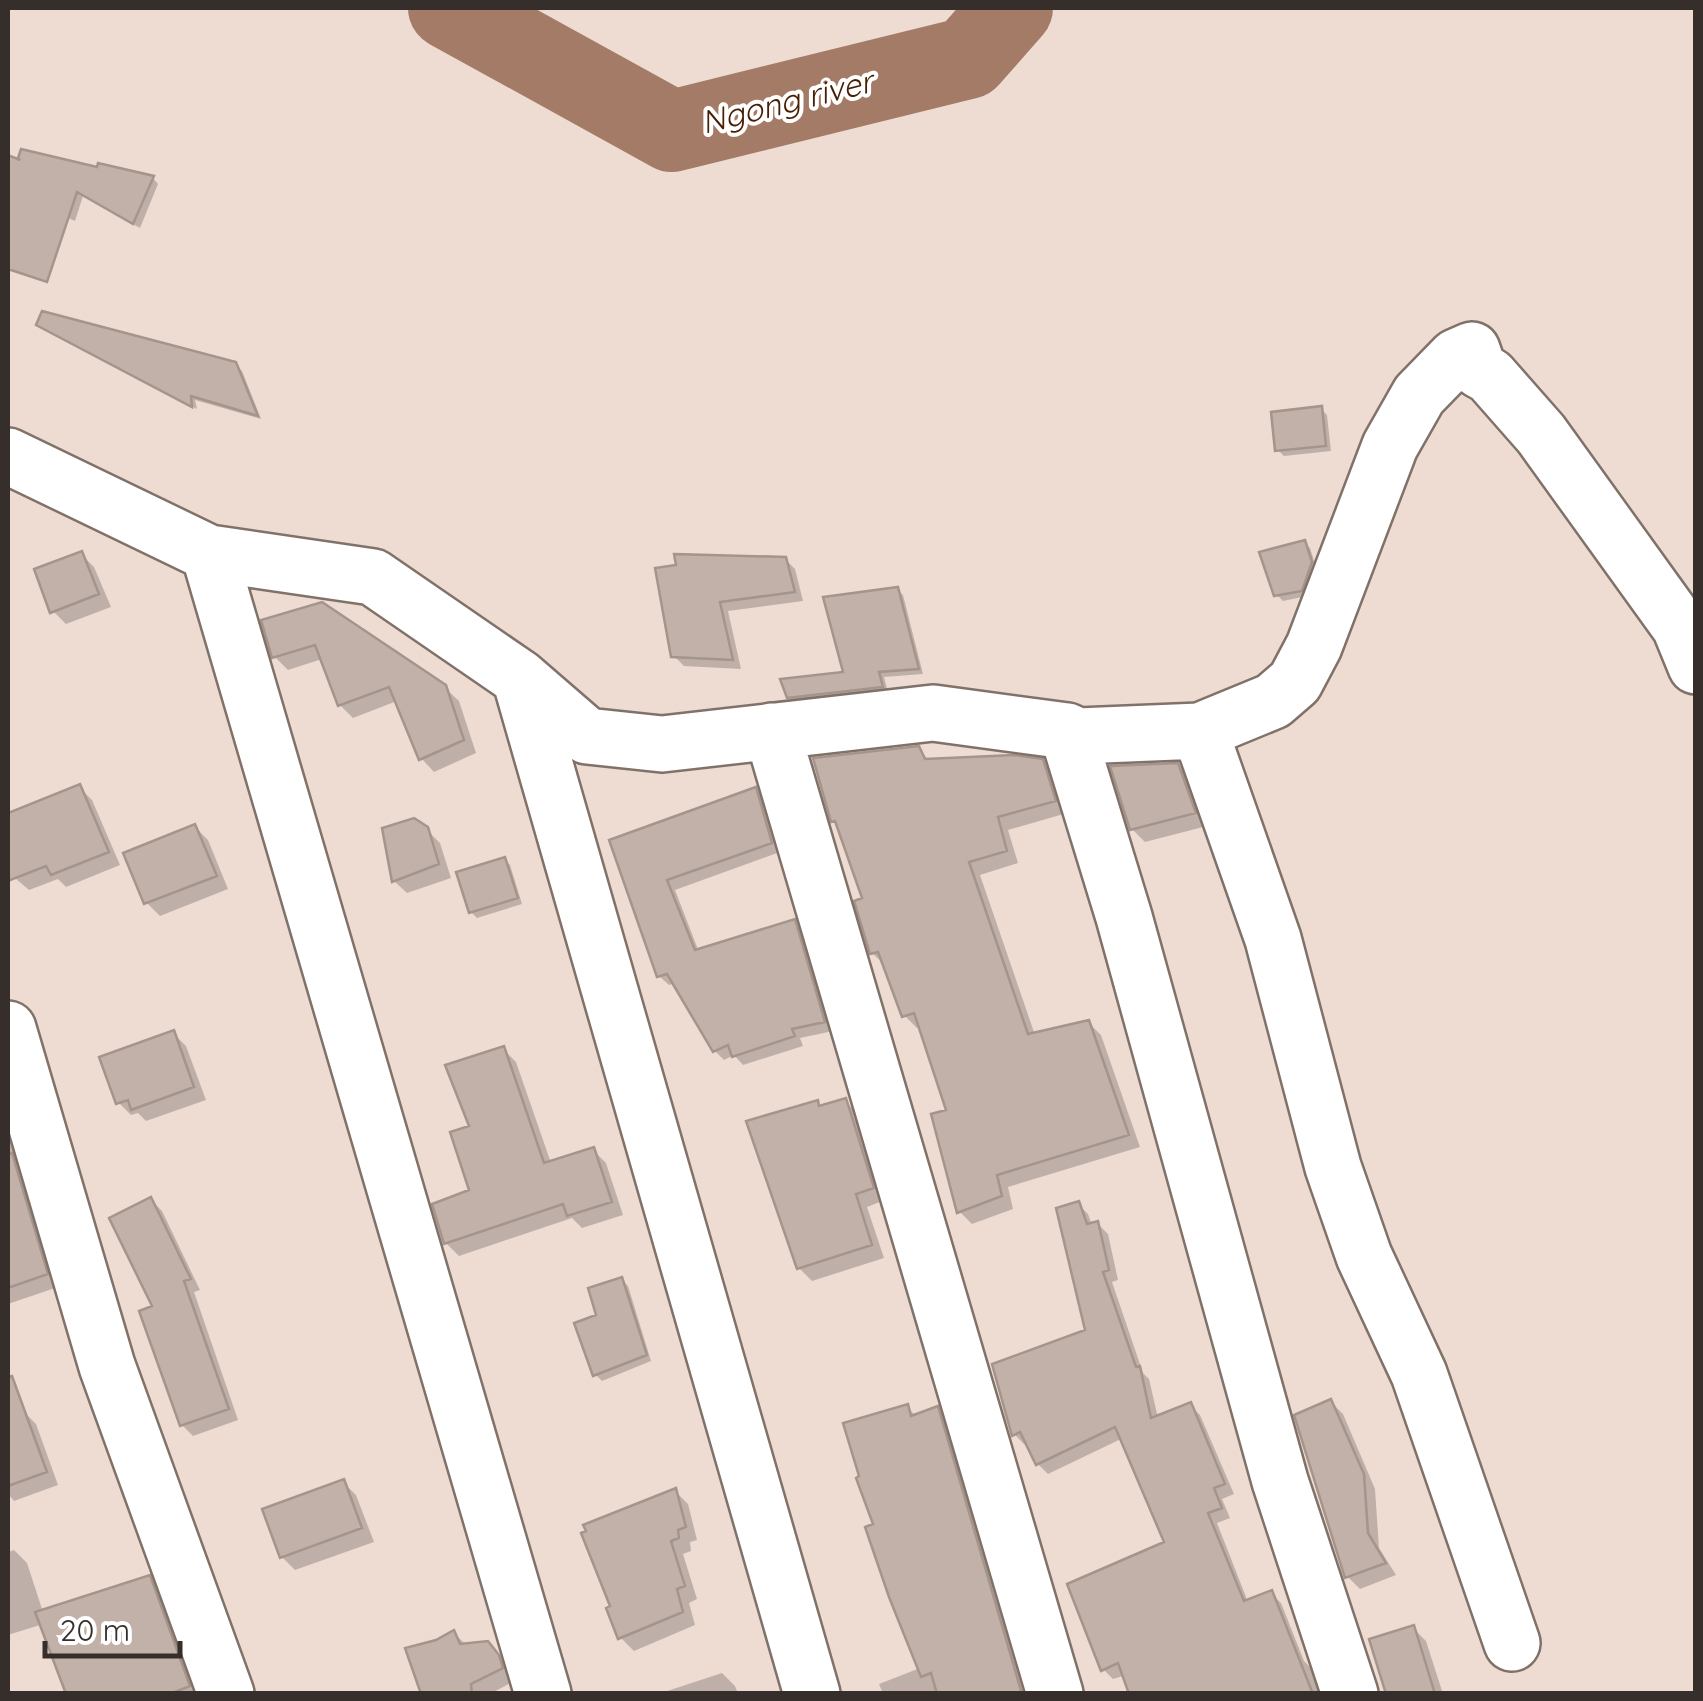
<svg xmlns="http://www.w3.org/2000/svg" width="1703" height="1701" viewBox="0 0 1703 1701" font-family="Quicksand,sans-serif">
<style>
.shadow{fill:#0003}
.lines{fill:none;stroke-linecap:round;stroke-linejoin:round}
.river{stroke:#a37b66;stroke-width:82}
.building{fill:#c2b1a8;stroke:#a5948c;stroke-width:2.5}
.street-casing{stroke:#817269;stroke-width:60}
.street{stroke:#fff;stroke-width:55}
.labels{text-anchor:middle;stroke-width:8;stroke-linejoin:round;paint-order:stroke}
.water-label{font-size:32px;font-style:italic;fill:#471f05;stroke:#fff}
</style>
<rect width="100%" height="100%" fill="#eedcd3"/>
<path class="shadow" d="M 8,157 L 29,166 L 153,178 L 158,184 L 140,228 L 83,196 L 75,221 L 8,192 Z
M 39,324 L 235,364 L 242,371 L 261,419 L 195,400 L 197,409 Z
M 1321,409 L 1327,415 L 1331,451 L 1284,456 L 1278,450 Z
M 1304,542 L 1310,548 L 1317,570 L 1307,596 L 1283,601 L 1277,595 Z
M 81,554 L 94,567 L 111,607 L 66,624 L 53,611 Z
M 785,559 L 795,569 L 803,601 L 728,611 L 741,669 L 684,666 L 673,655 L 658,570 Z
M 897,589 L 903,595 L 923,674 L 884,677 L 888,692 L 796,703 L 789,697 L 846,674 Z
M 264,622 L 444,687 L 459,701 L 476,753 L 434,772 L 421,758 L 397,701 L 353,718 L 340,705 L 322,659 L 288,670 L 275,657 Z
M 918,749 L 931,762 L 1042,762 L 1055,775 L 1067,813 L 1008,830 L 1018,863 L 980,875 L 1035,1035 L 1088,1022 L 1101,1035 L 1140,1147 L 1008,1187 L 1013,1209 L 972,1224 L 959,1211 L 949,1112 L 921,1027 L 917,1028 L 904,1015 L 885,965 L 872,953 L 865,900 L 840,827 L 834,821 Z
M 1177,766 L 1191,779 L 1207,826 L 1145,842 L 1132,829 Z
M 79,787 L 92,800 L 120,865 L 66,887 L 58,879 L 29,890 L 8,872 L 8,815 Z
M 755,790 L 765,799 L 780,852 L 675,890 L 699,952 L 794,922 L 803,931 L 833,1031 L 800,1038 L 803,1046 L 743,1065 L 734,1055 L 724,1060 L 715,1051 L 675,983 L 669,985 L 659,976 L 613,841 Z
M 195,827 L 208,840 L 228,889 L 160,916 L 147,903 Z
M 426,829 L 440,843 L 451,878 L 407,893 L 394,881 Z
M 504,859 L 510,865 L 522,904 L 477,918 L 471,912 Z
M 173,1033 L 186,1046 L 206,1100 L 146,1121 L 138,1113 L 131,1115 L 118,1102 Z
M 503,1049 L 516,1062 L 551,1163 L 593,1150 L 606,1163 L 623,1215 L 582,1228 L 572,1218 L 459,1256 L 446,1243 L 472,1191 L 472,1127 Z
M 845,1101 L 858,1114 L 885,1200 L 867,1207 L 884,1258 L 812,1281 L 799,1268 L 817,1103 L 822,1107 Z
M 8,1114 L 58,1287 L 8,1304 Z
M 151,1200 L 162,1211 L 200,1290 L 194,1292 L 238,1420 L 193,1436 L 182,1425 L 155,1308 Z
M 1078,1204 L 1088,1214 L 1092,1225 L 1098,1224 L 1108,1234 L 1118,1280 L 1112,1282 L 1143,1373 L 1149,1379 L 1158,1418 L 1190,1405 L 1200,1415 L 1234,1494 L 1222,1499 L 1230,1518 L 1217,1523 L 1248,1602 L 1271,1593 L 1281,1603 L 1304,1661 L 1314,1671 L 1323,1694 L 1209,1694 L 1238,1641 L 1113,1679 L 1103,1669 L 1168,1543 L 1123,1438 L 1048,1474 L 1038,1464 L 1028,1443 L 1024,1444 L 1014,1434 L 1088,1331 Z
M 622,1280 L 628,1286 L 651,1361 L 602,1381 L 596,1375 L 577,1325 L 599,1317 Z
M 1331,1402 L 1343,1414 L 1375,1489 L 1379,1548 L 1396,1575 L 1360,1589 L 1347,1576 Z
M 907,1407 L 917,1417 L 937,1408 L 948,1420 L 1029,1694 L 883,1694 L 879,1684 L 920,1668 L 876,1526 Z
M 23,1411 L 36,1424 L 58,1485 L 14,1501 L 8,1494 L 8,1417 Z
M 343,1482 L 356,1495 L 374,1542 L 295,1570 L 282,1557 Z
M 675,1491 L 688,1504 L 697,1540 L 690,1542 L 691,1551 L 683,1554 L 697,1599 L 689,1603 L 695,1625 L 634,1651 L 621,1638 L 613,1608 Z
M 14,1550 L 27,1563 L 43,1612 L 149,1578 L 162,1591 L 199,1694 L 69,1694 L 43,1624 L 8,1635 L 8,1552 Z
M 1413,1628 L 1426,1641 L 1443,1694 L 1389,1694 Z
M 454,1633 L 467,1646 L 487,1643 L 511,1671 L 514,1681 L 490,1694 L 424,1694 L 437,1642 Z
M 722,1673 L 735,1686 L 738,1694 L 658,1694 Z"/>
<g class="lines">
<path class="river" d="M 449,8 L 672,131 L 968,58 L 1012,8"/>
</g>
<path class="building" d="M 21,149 L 97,167 L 98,163 L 154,176 L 133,224 L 77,192 L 47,282 L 8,269 L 8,155 L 20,160 L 18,158 Z
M 42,311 L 236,362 L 258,416 L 191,396 L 192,407 L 36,325 Z
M 1322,406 L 1326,446 L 1275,451 L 1271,412 Z
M 1305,540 L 1312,562 L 1302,591 L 1274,596 L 1259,552 Z
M 82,551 L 99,594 L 50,613 L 34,569 Z
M 674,554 L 786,557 L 795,592 L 720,602 L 733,660 L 671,657 L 655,568 L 676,565 Z
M 898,587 L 919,669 L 879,672 L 883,687 L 787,698 L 780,679 L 843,672 L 823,597 Z
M 322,602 L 446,685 L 464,740 L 419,760 L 389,687 L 338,706 L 315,645 L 272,658 L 261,620 Z
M 919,746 L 925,759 L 1014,755 L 1043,759 L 1056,801 L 998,817 L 1007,851 L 969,862 L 1028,1034 L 1089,1020 L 1129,1135 L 997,1175 L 1002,1196 L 957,1213 L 931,1114 L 946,1110 L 914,1013 L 902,1017 L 878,952 L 870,954 L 854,901 L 862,898 L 835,821 L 831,822 L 813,758 Z
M 1178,763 L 1196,813 L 1130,830 L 1110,766 Z
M 80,784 L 109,852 L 51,875 L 46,866 L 8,881 L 8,813 Z
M 756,787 L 772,843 L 667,880 L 695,950 L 795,919 L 825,1022 L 792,1029 L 795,1036 L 732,1057 L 728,1045 L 713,1052 L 667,974 L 657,977 L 609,840 Z
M 414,818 L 428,827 L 439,864 L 392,882 L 382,828 Z
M 195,824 L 217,876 L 144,904 L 123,853 Z
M 505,857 L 518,898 L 469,913 L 456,872 Z
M 174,1030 L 194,1087 L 131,1110 L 128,1100 L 116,1104 L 99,1057 Z
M 504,1046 L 544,1163 L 594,1147 L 612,1202 L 567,1216 L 563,1204 L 444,1244 L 432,1204 L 469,1190 L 450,1132 L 469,1126 L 445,1065 Z
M 846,1098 L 874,1188 L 856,1194 L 872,1245 L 797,1269 L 746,1121 L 818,1100 L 819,1106 Z
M 12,1153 L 48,1274 L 8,1288 L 8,1154 Z
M 151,1197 L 191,1279 L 184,1281 L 229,1409 L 180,1426 L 139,1311 L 152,1306 L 109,1218 Z
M 1079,1201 L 1087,1224 L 1098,1221 L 1109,1270 L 1103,1272 L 1136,1367 L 1140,1366 L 1151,1418 L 1191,1402 L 1225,1484 L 1214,1488 L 1222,1508 L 1208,1513 L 1244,1601 L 1272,1590 L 1313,1694 L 1129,1694 L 1118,1663 L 1101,1671 L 1067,1584 L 1164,1542 L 1115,1427 L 1036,1465 L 1020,1432 L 1012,1436 L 992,1364 L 1085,1330 L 1056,1208 Z
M 622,1277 L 647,1355 L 593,1376 L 574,1323 L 596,1315 L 588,1288 Z
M 12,1376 L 47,1472 L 8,1486 L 8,1377 Z
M 1331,1399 L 1364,1474 L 1368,1533 L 1386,1563 L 1345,1578 L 1294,1415 Z
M 908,1404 L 911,1416 L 938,1406 L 1022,1694 L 937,1694 L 931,1673 L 921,1677 L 889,1597 L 865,1527 L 873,1524 L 856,1478 L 859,1476 L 843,1423 Z
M 344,1479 L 362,1528 L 280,1558 L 262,1509 Z
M 676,1488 L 686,1527 L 678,1530 L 679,1538 L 671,1541 L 685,1586 L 677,1589 L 683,1612 L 618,1639 L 606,1608 L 610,1606 L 581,1533 L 586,1531 L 583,1525 Z
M 150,1575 L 190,1686 L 170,1694 L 66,1694 L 35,1612 Z
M 1414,1625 L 1435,1694 L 1386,1694 L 1369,1639 Z
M 454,1630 L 460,1644 L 488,1641 L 499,1655 L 503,1668 L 471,1684 L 472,1694 L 421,1694 L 405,1648 L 436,1640 Z"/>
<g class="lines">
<g class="street-casing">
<path id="street" d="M 8,456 L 209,553 L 373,577 L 520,678 L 587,736 L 662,744 L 933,713 L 1067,731 L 1078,736 L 1200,731 L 1273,701 L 1295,682 L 1314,646 L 1390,446 L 1419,395 L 1456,357 L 1472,350 L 1479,370 L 1490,376 L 1541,434 L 1680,627 L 1696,666
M 209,553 L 543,1694
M 520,678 L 812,1694
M 772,731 L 1055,1694
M 1067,731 L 1124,917 L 1280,1481 L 1350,1694
M 1200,731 L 1273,939 L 1333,1167 L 1364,1256 L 1419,1374 L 1512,1643
M 8,1029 L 107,1366 L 226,1694"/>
</g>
<use href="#street" class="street"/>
</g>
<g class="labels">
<g class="water-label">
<text transform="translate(787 102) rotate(-14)" y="11">Ngong river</text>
</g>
</g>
<rect width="1703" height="1701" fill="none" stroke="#352e2b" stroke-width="20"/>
<path d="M45 1641v15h135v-15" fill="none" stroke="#352e2b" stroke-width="5"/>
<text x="60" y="1641" font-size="30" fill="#352e2b" stroke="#ffffff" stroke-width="8" paint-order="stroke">20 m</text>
</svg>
